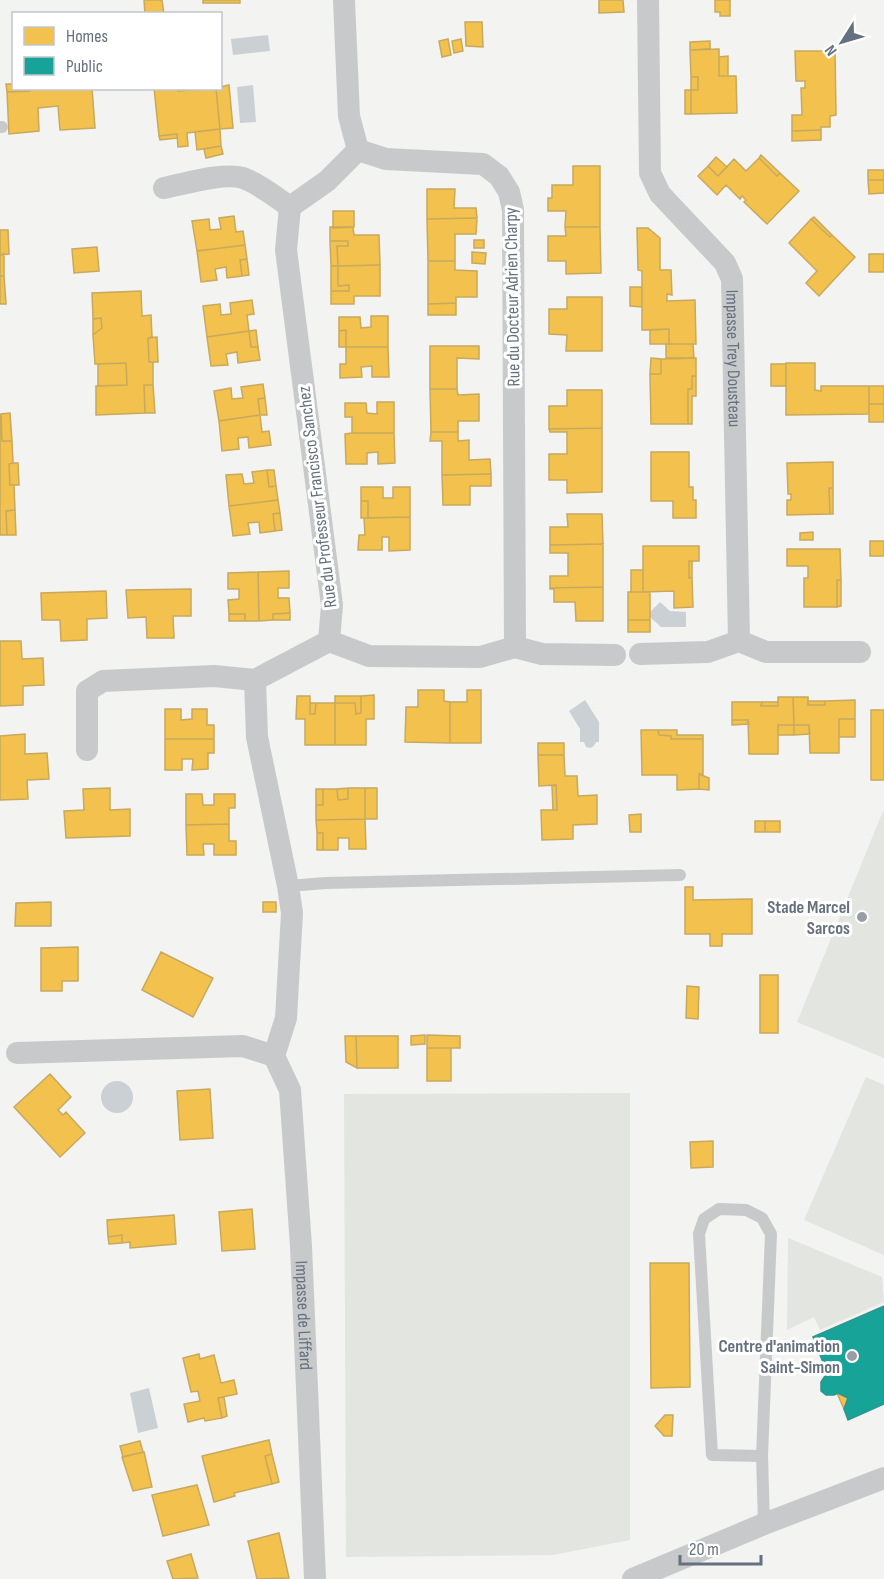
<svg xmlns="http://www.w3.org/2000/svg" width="884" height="1579" viewBox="0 0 884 1579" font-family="'Sofia Sans Condensed',sans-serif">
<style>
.green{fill:#e2e5e0}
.water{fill:#cad0d4}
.homes{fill:#f2c14e;stroke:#c8a95d;stroke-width:1.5}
.public{fill:#17a398;stroke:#2e9490;stroke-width:1.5}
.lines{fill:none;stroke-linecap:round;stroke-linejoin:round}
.lane{stroke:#c8c9cb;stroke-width:12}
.street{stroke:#c8c9cb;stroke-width:22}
.poi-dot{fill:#979ea7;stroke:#fff;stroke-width:2}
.labels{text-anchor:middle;stroke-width:6;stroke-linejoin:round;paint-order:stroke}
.street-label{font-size:18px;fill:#65717f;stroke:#fff}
.poi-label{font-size:18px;font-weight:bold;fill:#65717f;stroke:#fff;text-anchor:end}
</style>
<rect width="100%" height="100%" fill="#f3f3f1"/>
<path class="green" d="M 883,811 L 884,812 L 884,1058 L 797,1022 Z
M 866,1077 L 884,1085 L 884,1255 L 804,1220 Z
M 630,1093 L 630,1540 L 553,1555 L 346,1557 L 344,1094 Z
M 788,1238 L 882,1277 L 884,1302 L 820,1330 L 814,1317 L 787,1330 Z"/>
<path class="water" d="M 268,35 L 270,51 L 233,55 L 231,39 Z
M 253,85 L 256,122 L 240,123 L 237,87 Z
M 660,602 L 670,611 L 686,612 L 686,627 L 661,627 L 650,617 L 650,612 Z
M 585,700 L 599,722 L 599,742 L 596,742 L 594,746 L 590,748 L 586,747 L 584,742 L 580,742 L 580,729 L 569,711 Z
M101 1097a16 16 0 1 1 32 0a16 16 0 1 1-32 0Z
M 149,1388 L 158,1428 L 138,1433 L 130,1393 Z"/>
<path class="homes" d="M 144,0 L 162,0 L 164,14 L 145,14 Z
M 203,0 L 240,0 L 240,3 L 203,3 Z
M 599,0 L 623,0 L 624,12 L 599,13 Z
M 715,0 L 730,0 L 730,16 L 720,16 L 720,12 L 715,12 Z
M 465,22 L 482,22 L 483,47 L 466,46 Z
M 448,39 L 451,55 L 442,57 L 439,41 Z
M 461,39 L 463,51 L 454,53 L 452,41 Z
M 710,41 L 710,49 L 690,50 L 690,42 Z
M 719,49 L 719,76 L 736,76 L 737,113 L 691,114 L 691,90 L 698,90 L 698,77 L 691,77 L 690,50 Z
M 795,51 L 835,51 L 836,115 L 830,116 L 830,127 L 821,127 L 821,130 L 792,131 L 792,115 L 802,115 L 801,88 L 805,88 L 805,81 L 796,81 Z
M 728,56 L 728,76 L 719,76 L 719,57 Z
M 691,77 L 698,77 L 698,90 L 691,90 Z
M 6,84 L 14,84 L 14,88 L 30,88 L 30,91 L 7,92 Z
M 229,85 L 233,128 L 220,129 L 216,88 Z
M 30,88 L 92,88 L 95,128 L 60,130 L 58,106 L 38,108 L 39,131 L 9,134 L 7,92 L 30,91 Z
M 154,88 L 178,88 L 178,91 L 216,88 L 220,129 L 187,133 L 188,146 L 178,147 L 177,134 L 159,136 Z
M 685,90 L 691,90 L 691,114 L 685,114 Z
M 220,129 L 221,146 L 197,150 L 195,132 Z
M 821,130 L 821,140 L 792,141 L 792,131 Z
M 177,134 L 177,138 L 160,140 L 159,136 Z
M 221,146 L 223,154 L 206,158 L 204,149 Z
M 761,155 L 780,173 L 777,176 L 759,158 Z
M 716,157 L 727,167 L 718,176 L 708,166 Z
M 759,158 L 777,176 L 780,173 L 799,191 L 767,224 L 744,202 L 746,200 L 742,196 L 740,199 L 726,185 L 717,195 L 698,176 L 708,166 L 718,176 L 734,159 L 746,171 Z
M 573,166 L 600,166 L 600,227 L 565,227 L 566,211 L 548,211 L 548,198 L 552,198 L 552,185 L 573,185 Z
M 868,170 L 884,170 L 884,180 L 868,180 Z
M 868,180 L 884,180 L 884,193 L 869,194 Z
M 427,189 L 455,189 L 454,208 L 476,208 L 477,218 L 427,219 Z
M 333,211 L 354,211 L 354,227 L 333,228 Z
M 234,216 L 236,232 L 243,231 L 245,245 L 197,251 L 192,221 L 209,219 L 210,230 L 221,229 L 219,218 Z
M 814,217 L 832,235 L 830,237 L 811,219 Z
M 477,218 L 476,234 L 455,234 L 455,261 L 428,261 L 427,219 Z
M 811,219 L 830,237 L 832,235 L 855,257 L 819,296 L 806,283 L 817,271 L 789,243 Z
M 330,227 L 353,227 L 354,235 L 379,235 L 380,265 L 338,266 L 337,246 L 348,246 L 348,241 L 330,241 Z
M 565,227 L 600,227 L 601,273 L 566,274 L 566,261 L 548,261 L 548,236 L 566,236 Z
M 637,228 L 648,228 L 660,238 L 660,270 L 671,270 L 672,295 L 667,294 L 667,301 L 695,300 L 696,344 L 669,344 L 669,329 L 642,330 L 642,271 L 638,270 Z
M 0,230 L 8,230 L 9,254 L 0,255 Z
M 474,240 L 484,240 L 484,248 L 474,248 Z
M 330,241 L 348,241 L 348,246 L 337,246 L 338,266 L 331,266 Z
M 245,245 L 247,259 L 240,260 L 242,276 L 227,278 L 226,267 L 215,269 L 217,280 L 201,282 L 197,251 Z
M 97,247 L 99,271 L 74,273 L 72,249 Z
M 472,252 L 486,253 L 485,264 L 472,263 Z
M 4,254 L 4,276 L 0,276 L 0,255 Z
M 869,254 L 884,254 L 884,272 L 869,272 Z
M 247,259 L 249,275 L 242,276 L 240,260 Z
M 428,261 L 455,261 L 455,270 L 477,271 L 477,297 L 456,297 L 456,303 L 428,304 Z
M 380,265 L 380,296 L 354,296 L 354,304 L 331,304 L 331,291 L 349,291 L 349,285 L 338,286 L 338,266 Z
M 331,266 L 338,266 L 338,286 L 349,285 L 349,291 L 331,291 Z
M 0,276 L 4,276 L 6,304 L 0,304 Z
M 630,287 L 642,287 L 642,307 L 630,306 Z
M 141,291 L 142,316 L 151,315 L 152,337 L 148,338 L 149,362 L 153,362 L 153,385 L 144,385 L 145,413 L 96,415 L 96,386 L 127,385 L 126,363 L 95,364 L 93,335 L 102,328 L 101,318 L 93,319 L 92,293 Z
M 567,297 L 602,297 L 602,351 L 566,351 L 567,335 L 549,334 L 549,309 L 567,309 Z
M 252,300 L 254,314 L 247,315 L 249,331 L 207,337 L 203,306 L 220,304 L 221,315 L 231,314 L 230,303 Z
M 456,303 L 456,315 L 428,315 L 428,304 Z
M 371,316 L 388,316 L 388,347 L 346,347 L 346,330 L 339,331 L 339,317 L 360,317 L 361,328 L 371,327 Z
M 101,318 L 102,328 L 93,335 L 93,319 Z
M 669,329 L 669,344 L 650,344 L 650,330 Z
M 256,330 L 258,347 L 251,347 L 249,331 Z
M 346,330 L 346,347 L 339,347 L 339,331 Z
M 249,331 L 251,347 L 258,347 L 260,360 L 238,363 L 237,352 L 226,354 L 228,365 L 211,366 L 207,337 Z
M 157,337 L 158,362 L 149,362 L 148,338 Z
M 666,344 L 693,344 L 694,358 L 666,358 Z
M 430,346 L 479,346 L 479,359 L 457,358 L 457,389 L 430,389 Z
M 346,347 L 388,347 L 389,377 L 372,377 L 372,366 L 361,367 L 362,377 L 340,378 L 340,364 L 346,364 Z
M 651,358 L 661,359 L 661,374 L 650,374 Z
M 696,358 L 696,376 L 692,376 L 692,389 L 688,389 L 688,424 L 651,424 L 650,374 L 661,374 L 661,359 Z
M 126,363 L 127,385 L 98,386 L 98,364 Z
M 786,363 L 815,363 L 815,390 L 821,391 L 821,386 L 869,386 L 869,414 L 786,415 Z
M 771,364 L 786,364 L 786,386 L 771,386 Z
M 692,376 L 696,376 L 696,396 L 692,396 L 692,424 L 688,424 L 688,389 L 692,389 Z
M 263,384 L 265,398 L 258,399 L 260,415 L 219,421 L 214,391 L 231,388 L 232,399 L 243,398 L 241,387 Z
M 144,385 L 153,385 L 155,413 L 145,413 Z
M 869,386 L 884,386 L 884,404 L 869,404 Z
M 430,389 L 457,389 L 458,395 L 479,394 L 479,421 L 458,421 L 458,432 L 431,432 Z
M 567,390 L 602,390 L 602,428 L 549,429 L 549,406 L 567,406 Z
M 265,398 L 267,415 L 260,415 L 258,399 Z
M 377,402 L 394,402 L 394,433 L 352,433 L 352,417 L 345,417 L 345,403 L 366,403 L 367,413 L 377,414 Z
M 869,404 L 884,404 L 884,422 L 869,422 Z
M 10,413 L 12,441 L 2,441 L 1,414 Z
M 0,414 L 2,441 L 12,441 L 13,463 L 9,464 L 10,485 L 14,485 L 15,510 L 6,511 L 7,535 L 0,535 Z
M 260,415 L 262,432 L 269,431 L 271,445 L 249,448 L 248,437 L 238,438 L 239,449 L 222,451 L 219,421 Z
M 602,428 L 602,492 L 567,493 L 567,480 L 549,480 L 549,454 L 567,454 L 567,432 L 550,432 L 549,429 Z
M 431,432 L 458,432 L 458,441 L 469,440 L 469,460 L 490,459 L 491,474 L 442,475 L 442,441 L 430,441 Z
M 352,433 L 394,433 L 395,463 L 378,464 L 378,452 L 367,453 L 367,464 L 346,464 L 345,434 Z
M 651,452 L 689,452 L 689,487 L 693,487 L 693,500 L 696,500 L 696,518 L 673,518 L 673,501 L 651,501 Z
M 833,462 L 833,488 L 829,488 L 830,514 L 787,515 L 787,500 L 791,500 L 791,494 L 788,494 L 787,463 Z
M 13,463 L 18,463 L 19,485 L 10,485 L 9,464 Z
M 267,470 L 269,487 L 276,486 L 278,500 L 229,506 L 226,475 L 242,474 L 244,484 L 254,483 L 252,472 Z
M 267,470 L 274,470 L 276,486 L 269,487 Z
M 491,474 L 491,486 L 470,486 L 470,505 L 443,505 L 442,475 Z
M 361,487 L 383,487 L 383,498 L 393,498 L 393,487 L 410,487 L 410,517 L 368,518 L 368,501 L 361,501 Z
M 829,488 L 833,488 L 833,514 L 830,514 Z
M 278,500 L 280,513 L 273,514 L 275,531 L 260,533 L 259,522 L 248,523 L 250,534 L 233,536 L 229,506 Z
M 361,501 L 368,501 L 368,518 L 361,518 Z
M 15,510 L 16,535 L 7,535 L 6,511 Z
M 280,513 L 282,530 L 275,531 L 273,514 Z
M 567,514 L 602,514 L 603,544 L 550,545 L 550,527 L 568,527 Z
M 410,517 L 410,550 L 389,551 L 389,537 L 382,537 L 382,550 L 358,550 L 359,535 L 365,535 L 364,518 Z
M 813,532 L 813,540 L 800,540 L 800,533 Z
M 870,541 L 884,541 L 884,556 L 870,556 Z
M 603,544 L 603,587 L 550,588 L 550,576 L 568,576 L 568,553 L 550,553 L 550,545 Z
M 643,546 L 699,546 L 699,561 L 689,561 L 689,578 L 692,578 L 693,607 L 674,608 L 674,591 L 643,592 Z
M 787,549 L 840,549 L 841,580 L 837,580 L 837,607 L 804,607 L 804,578 L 808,578 L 808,566 L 787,566 Z
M 689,561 L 692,561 L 692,578 L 689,578 Z
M 631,570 L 643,570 L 643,592 L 631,592 Z
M 289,571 L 289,588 L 278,588 L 278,598 L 289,598 L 290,613 L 273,614 L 273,620 L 259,621 L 258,572 Z
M 258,572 L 259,621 L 245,621 L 245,614 L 229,614 L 228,600 L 239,599 L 239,589 L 228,589 L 228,573 Z
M 837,580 L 841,580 L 841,606 L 837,607 Z
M 603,587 L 603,621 L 576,621 L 575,602 L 554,602 L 554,589 L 550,589 L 550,588 Z
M 191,589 L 191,616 L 173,616 L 174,638 L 147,638 L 146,617 L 128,618 L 126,590 Z
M 106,591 L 107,618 L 87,619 L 87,640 L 61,641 L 60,620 L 42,620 L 41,593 Z
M 628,592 L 650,592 L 650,620 L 628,620 Z
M 290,613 L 290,620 L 273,620 L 273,614 Z
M 229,614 L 245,614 L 245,621 L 229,621 Z
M 628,620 L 650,620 L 650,632 L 628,632 Z
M 0,641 L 21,641 L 22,659 L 43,658 L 44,685 L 23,686 L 23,705 L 0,706 Z
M 418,690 L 444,690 L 444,701 L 450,702 L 450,743 L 405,742 L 406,707 L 418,707 Z
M 467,690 L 481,690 L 481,743 L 450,743 L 450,702 L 467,702 Z
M 374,695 L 374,719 L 366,719 L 366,745 L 335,745 L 335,703 L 355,703 L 356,714 L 361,713 L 361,696 Z
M 297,696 L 310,696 L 310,714 L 315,714 L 316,703 L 335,703 L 335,745 L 305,745 L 305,719 L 296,719 Z
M 335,696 L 361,696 L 361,713 L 356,714 L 355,703 L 335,703 Z
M 778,697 L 793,697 L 794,725 L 778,725 L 778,754 L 749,754 L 748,720 L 732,720 L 732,702 L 762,702 L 761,706 L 778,706 Z
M 793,697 L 808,697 L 808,705 L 825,705 L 825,701 L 855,700 L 855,719 L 839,719 L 839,753 L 810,753 L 809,725 L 794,725 Z
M 808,701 L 825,701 L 825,705 L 808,705 Z
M 762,702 L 778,702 L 778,706 L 761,706 Z
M 310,703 L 316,703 L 315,714 L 310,714 Z
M 165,709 L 181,709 L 181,720 L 192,719 L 192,709 L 207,709 L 207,725 L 214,725 L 214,739 L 165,739 Z
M 871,710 L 884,710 L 884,780 L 871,780 Z
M 839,719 L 855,719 L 855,737 L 839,737 Z
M 732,720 L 748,720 L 749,724 L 732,725 Z
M 778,725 L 794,725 L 794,735 L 778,735 Z
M 794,725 L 809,725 L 810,734 L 794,735 Z
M 641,730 L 658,730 L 659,735 L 671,736 L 671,739 L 703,739 L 703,774 L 699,774 L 699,789 L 677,790 L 677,775 L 642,775 Z
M 658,730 L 677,730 L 677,735 L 703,735 L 703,739 L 671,739 L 671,736 L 659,735 Z
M 25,734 L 25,754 L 47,753 L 49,779 L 27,780 L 28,799 L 0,800 L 0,736 Z
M 165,739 L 214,739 L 214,753 L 208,753 L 208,769 L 192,770 L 193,759 L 182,759 L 182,770 L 165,770 Z
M 538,743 L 564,743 L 564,755 L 538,755 Z
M 538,755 L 564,755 L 565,776 L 577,776 L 578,796 L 597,795 L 597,824 L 573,825 L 573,839 L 542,840 L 541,810 L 557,810 L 556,785 L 539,786 Z
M 699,774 L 709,778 L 709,790 L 699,789 Z
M 556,785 L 557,810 L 553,810 L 552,786 Z
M 110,788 L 110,810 L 130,809 L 130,836 L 66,838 L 64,811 L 84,810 L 83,789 Z
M 348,788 L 365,788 L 365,819 L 316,820 L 316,805 L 323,805 L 323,789 L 337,789 L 338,800 L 348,799 Z
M 348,788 L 348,799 L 338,800 L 337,789 Z
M 365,788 L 377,788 L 377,819 L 365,819 Z
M 316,789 L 323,789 L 323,805 L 316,805 Z
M 186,794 L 202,794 L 203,805 L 214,805 L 214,794 L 235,794 L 235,808 L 229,808 L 229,824 L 186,825 Z
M 641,814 L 641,832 L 630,832 L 629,815 Z
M 365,819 L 366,849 L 349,849 L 349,838 L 338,838 L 338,850 L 323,850 L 323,833 L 317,833 L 316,820 Z
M 755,821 L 765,821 L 765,832 L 755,832 Z
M 765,821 L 780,821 L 780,832 L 765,832 Z
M 229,824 L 229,841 L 236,841 L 236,855 L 214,855 L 214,844 L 203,844 L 204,855 L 187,855 L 186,825 Z
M 317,833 L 323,833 L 323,850 L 317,850 Z
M 685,887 L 693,887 L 693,900 L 752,899 L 752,934 L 722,934 L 722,946 L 710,946 L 710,934 L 685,934 Z
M 51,902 L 51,926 L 15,926 L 16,903 Z
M 263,902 L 276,902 L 276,912 L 263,912 Z
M 78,947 L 78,981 L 62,981 L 62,991 L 41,991 L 41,948 Z
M 161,952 L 213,978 L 193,1017 L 142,990 Z
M 760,975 L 778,975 L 778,1033 L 760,1033 Z
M 687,986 L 699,987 L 698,1019 L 686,1018 Z
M 425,1035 L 425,1044 L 411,1045 L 411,1036 Z
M 427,1035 L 460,1036 L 460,1048 L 427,1048 Z
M 345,1036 L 356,1036 L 357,1068 L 346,1062 Z
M 356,1036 L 398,1036 L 398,1068 L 357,1068 Z
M 427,1048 L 451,1048 L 451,1081 L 427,1081 Z
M 50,1074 L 71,1097 L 58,1110 L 63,1115 L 66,1112 L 85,1133 L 60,1157 L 14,1107 Z
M 210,1089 L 213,1138 L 180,1140 L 177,1091 Z
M 713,1141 L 713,1167 L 691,1168 L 690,1142 Z
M 252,1209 L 255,1249 L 222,1251 L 219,1212 Z
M 174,1215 L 176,1244 L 130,1248 L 130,1242 L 122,1243 L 122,1235 L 108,1237 L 107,1220 Z
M 122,1235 L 122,1243 L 109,1244 L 108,1237 Z
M 650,1263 L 689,1263 L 690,1387 L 651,1388 Z
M 199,1354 L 200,1359 L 214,1355 L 221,1383 L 234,1380 L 237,1394 L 218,1398 L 222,1418 L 205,1421 L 204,1418 L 188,1422 L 184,1404 L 200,1401 L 198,1391 L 191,1392 L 183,1358 Z
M 837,1393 L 848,1398 L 844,1409 Z
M 224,1397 L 227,1416 L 222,1418 L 218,1398 Z
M 665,1415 L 673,1415 L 672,1436 L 664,1436 L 655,1426 Z
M 269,1440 L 272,1454 L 265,1456 L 272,1484 L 234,1493 L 235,1496 L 214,1502 L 202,1456 Z
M 140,1441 L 143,1452 L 123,1457 L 120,1446 Z
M 144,1452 L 152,1487 L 133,1491 L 122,1457 Z
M 272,1454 L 279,1482 L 272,1484 L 265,1456 Z
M 197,1485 L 209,1525 L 163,1536 L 152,1495 Z
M 279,1533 L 289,1578 L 257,1579 L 248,1541 Z
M 191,1554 L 198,1578 L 173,1579 L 167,1561 Z"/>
<path class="public" d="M 884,1306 L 884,1404 L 848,1420 L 844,1409 L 848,1398 L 838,1393 L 834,1395 L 826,1395 L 821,1391 L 821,1382 L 825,1376 L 828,1375 L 813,1337 Z"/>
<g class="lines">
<path class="lane" d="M 0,127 L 2,127
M 288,886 L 326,883 L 680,875
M 762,1456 L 712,1455 L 699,1234 L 704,1219 L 719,1209 L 746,1210 L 762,1218 L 771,1234 L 762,1456 L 764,1524"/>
<g class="street">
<path d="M 344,0 L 349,116 L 358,150"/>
<path id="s1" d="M 648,0 L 650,173 L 660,194 L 725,263 L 732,279 L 739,641"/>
<path d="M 164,188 C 184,184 224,172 243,178 C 260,184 275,197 290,207"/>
<path d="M 329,641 L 369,656 L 480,657 L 515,647 L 513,210 L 509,192 L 499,176 L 483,164 L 386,159 L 358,150"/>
<path d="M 515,647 L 542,654 L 615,655"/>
<path d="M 640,654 L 708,652 L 739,641 L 766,652 L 860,652"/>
<path d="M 87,750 L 87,691 L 103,681 L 214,676 L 255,680"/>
<path id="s2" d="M 17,1053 L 243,1046 L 274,1056 L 290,1090 L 301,1246 L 315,1579"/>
<path d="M 274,1056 L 286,1018 L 292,913 L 288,886 L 257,737 L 255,680 L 329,641 L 332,605 L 286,250 L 290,207 L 327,181 L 358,150"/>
<path d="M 633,1579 L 764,1524 L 884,1478"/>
</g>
</g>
<g class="poi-dot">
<circle cx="862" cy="917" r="6"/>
<circle cx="852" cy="1356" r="6"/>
</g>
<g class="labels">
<g class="street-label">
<text transform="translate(512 297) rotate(-91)" y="6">Rue du Docteur Adrien Charpy</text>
<text dy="6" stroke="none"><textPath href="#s1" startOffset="388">Impasse Trey Dousteau</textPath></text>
<text transform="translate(317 497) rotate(-97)" y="6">Rue du Professeur Francisco Sanchez</text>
<text dy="6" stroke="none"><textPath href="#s2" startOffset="522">Impasse de Liffard</textPath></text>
</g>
<g class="poi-label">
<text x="850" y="913">Stade Marcel<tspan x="850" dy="21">Sarcos</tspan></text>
<text x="840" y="1352">Centre d'animation<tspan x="840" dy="21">Saint-Simon</tspan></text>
</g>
</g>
<rect x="12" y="12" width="210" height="78" fill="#ffffff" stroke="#c1c6cc" stroke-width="1.5"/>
<rect x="24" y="27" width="30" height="18" fill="#f2c14e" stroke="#c1c6cc" stroke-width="1.5"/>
<text x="66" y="42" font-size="18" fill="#65717f">Homes</text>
<rect x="24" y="57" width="30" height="18" fill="#17a398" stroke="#c1c6cc" stroke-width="1.5"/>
<text x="66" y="72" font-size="18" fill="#65717f">Public</text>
<g transform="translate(842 42) rotate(233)" stroke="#ffffff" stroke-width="4.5" paint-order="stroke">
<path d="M0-4.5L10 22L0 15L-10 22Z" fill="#65717f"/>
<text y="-9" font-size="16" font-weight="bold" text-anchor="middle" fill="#65717f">N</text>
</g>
<path d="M680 1555v9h81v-9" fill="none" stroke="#65717f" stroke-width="3"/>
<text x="689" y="1555" font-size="18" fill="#65717f" stroke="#ffffff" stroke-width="4.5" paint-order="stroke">20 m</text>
</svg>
